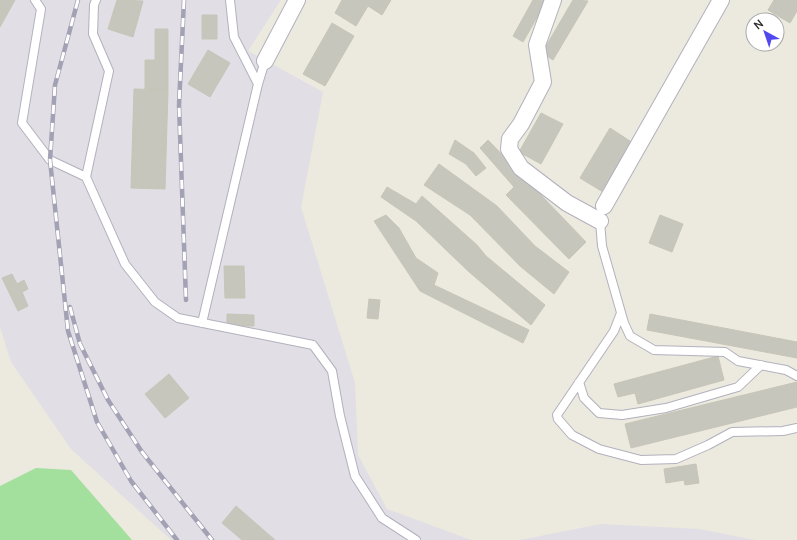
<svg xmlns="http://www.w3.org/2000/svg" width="797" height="540" viewBox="0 0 797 540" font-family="Manrope,sans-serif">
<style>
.industrial{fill:#e1dee5}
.green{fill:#a3df9d}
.building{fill:#c7c6bd;stroke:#c7c5b7}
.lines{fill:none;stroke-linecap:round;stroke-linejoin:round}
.lane-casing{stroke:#b2b1bd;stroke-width:10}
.street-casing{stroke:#b2b1bd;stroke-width:18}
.lane{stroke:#fff;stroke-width:8}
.street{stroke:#fff;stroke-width:16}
.rail-casing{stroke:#a3a1b4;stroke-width:4.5}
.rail{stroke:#fff;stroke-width:3;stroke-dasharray:9;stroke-linecap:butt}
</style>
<rect width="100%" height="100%" fill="#ece9de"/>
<path class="industrial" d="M 15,0 L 281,0 L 248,51 L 323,92 L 301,207 L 355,383 L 358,455 L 387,509 L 471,540 L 171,540 L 71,449 L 11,362 L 0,327 L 0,27 Z
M 601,524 L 699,529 L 755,540 L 520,540 Z"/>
<path class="green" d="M 36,468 L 71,470 L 132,540 L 0,540 L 0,486 Z"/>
<path class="building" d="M 0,0 L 15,0 L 0,27 Z
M 117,0 L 143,1 L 133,37 L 108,29 Z
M 342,0 L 391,0 L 382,15 L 368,6 L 356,26 L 335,13 Z
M 533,0 L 547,0 L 523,42 L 513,36 Z
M 573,0 L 588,1 L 553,60 L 542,53 Z
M 774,0 L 797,0 L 797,11 L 790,23 L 768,10 Z
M 202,15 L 217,15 L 217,39 L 202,39 Z
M 332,23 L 354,36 L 325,86 L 303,74 Z
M 155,29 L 168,29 L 168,90 L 145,90 L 145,60 L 155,60 Z
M 208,50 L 230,63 L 210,97 L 188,84 Z
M 134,89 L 168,90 L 165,189 L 131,188 Z
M 541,113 L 563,124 L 541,164 L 519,152 Z
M 610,128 L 633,143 L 603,192 L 580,178 Z
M 455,140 L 474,153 L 486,168 L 476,176 L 466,164 L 449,154 Z
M 488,140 L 586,242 L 569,259 L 506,195 L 514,187 L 480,148 Z
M 439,164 L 497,206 L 535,246 L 569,272 L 554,294 L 520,266 L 470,215 L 424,185 Z
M 387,187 L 416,204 L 422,196 L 477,245 L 486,256 L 545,305 L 531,325 L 468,271 L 416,221 L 381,197 Z
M 386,215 L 399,228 L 416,258 L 438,273 L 434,285 L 529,330 L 523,343 L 420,291 L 374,221 Z
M 660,215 L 683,224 L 672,252 L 649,243 Z
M 224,266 L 244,266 L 245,298 L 225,298 Z
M 12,274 L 17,284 L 24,280 L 28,289 L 22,292 L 28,306 L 18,311 L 2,278 Z
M 369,299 L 380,300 L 378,319 L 367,318 Z
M 227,314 L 254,315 L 254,326 L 227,326 Z
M 650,314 L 797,342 L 797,358 L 647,330 Z
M 718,356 L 724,380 L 638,404 L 635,393 L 618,397 L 614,384 Z
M 169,374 L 189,398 L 165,418 L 145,394 Z
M 797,382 L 797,407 L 631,448 L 625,424 Z
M 696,464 L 699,483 L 685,485 L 684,480 L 666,483 L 664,469 Z
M 236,506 L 275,540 L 242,540 L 222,523 Z"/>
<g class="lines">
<g class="lane-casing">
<path id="lane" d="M 35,0 L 41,9 L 22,123 L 50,160 L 86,177 L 125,264 L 155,302 L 178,318 L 313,345 L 332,371 L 340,416 L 355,476 L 382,518 L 416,540
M 230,0 L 234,37 L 258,84
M 86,177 L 109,71 L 93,34 L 94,5 L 96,0
M 601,218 L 600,221 L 602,246 L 624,323 L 630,336 L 654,350 L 725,352 L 738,361 L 786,370 L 797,376
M 621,313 L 614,331 L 557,415 L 558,419 L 572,435 L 599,449 L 641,460 L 676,459 L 708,445 L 732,432 L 783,431 L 797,428
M 202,323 L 258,84 L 265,61
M 579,382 L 584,398 L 599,413 L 622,415 L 666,408 L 738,387 L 761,365"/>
</g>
<g class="street-casing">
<path id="street" d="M 553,0 L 537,45 L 543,82 L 521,124 L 510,139 L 509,149 L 521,168 L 567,203 L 600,221
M 265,61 L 297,0
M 604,206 L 721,0"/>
</g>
<use href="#lane" class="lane"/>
<use href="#street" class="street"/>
<g class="rail-casing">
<path id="rail" d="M 78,0 L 55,85 L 50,160 L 68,331 L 97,422 L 131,481 L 177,540
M 184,0 L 179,105 L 186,300
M 70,307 L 80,344 L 108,400 L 142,452 L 212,540"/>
</g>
<use href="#rail" class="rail"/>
</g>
<g transform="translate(765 32) rotate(320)"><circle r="19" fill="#ffffff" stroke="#aaaaaa"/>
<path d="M0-3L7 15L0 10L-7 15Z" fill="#5248ef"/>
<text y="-6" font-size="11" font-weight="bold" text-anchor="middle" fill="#2b2b2b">N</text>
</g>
</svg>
